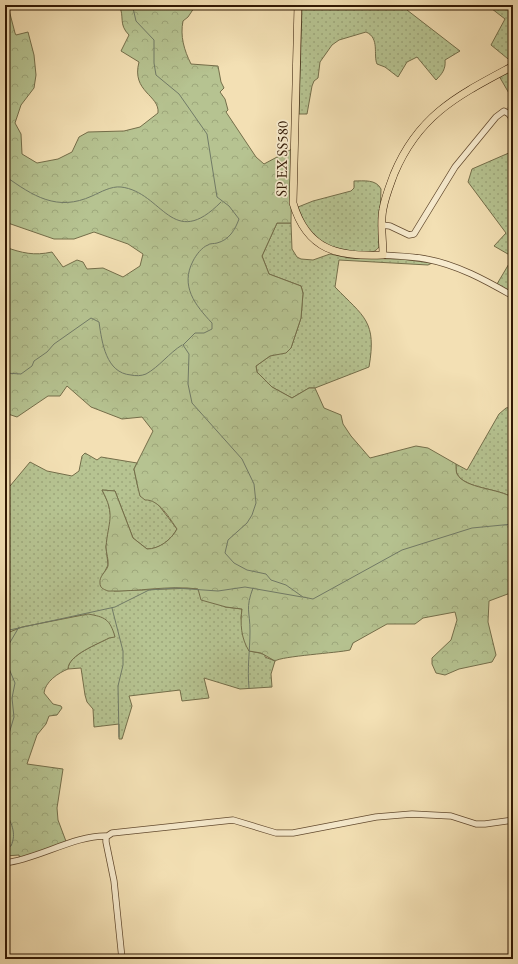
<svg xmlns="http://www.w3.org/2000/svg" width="518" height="964" viewBox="0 0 518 964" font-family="'EB Garamond',serif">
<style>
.green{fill:url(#green-dots);stroke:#746e4a}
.forest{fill:url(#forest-crowns);stroke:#746e4a}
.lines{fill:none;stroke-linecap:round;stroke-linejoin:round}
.stream{stroke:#717b67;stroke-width:1}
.minor-casing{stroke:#624a2f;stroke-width:7}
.major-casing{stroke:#311803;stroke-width:8}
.minor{stroke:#f7ebce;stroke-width:5.5}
.major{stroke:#f3e0b4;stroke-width:7}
.labels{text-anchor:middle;stroke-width:3.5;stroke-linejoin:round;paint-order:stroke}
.street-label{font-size:15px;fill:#311803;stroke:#f7ebce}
</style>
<defs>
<pattern id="green-dots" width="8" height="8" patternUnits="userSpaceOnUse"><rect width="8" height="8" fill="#b6c391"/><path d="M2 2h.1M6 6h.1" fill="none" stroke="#9da77b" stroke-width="1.8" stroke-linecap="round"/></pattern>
<pattern id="forest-crowns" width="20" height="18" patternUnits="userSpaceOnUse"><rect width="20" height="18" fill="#b6c391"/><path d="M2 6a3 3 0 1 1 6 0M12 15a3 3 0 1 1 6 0" fill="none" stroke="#9da77b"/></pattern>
</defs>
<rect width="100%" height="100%" fill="#f3e0b4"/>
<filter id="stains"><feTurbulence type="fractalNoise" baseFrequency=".005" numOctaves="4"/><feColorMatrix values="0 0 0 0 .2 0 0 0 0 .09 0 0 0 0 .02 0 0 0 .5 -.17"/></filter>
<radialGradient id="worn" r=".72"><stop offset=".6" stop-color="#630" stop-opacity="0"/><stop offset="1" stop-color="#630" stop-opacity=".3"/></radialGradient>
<path class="green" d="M 308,5 L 411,5 L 407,10 L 460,51 L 445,60 C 446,69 442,74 436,80 L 417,57 L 407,62 L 398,77 L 385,67 L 377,64 C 373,55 380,38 366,32 L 339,40 L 332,45 L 320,62 L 318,78 L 314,81 L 312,86 L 307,114 L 299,114 L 302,7 Z
M 487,5 L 513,5 L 513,63 L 491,45 L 505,19 Z
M 513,68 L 513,120 L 508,108 L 511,100 L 510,95 L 499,76 Z
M 513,149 L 513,294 L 497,284 L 513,257 L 494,246 L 506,233 L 468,182 L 472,169 L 511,152 Z
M 354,181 C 364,181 376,179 381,189 L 379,247 C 370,261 331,250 320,241 C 316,238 310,232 307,228 C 303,222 301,214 298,207 L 313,201 L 351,191 L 354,188 Z
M 277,223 L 291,223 L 292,249 L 297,257 L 301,259 L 313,260 L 330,254 L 349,258 L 401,259 L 432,263 L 428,265 L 339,260 L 335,287 C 364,317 377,321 369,367 L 315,388 L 309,388 L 292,398 L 272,387 L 257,372 L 256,366 L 270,356 L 291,348 L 301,318 L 303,293 L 301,286 L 269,274 L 262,256 Z
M 513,407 L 513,498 C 499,488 465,489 457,474 C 456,472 456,467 456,464 L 467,470 L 499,414 L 506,408 Z
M 85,453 L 97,460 L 101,457 L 137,463 L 134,469 L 138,488 L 157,503 L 177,529 C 171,540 160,549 147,549 L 133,538 L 115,491 L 102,490 L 108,502 L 111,517 L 106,547 L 108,565 L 103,575 L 114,591 L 194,588 L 198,589 L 225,607 L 242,609 L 241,618 L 249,651 L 265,654 L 265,657 L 275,661 L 271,674 L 272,687 L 240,689 L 204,678 L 209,698 L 182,701 L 180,690 L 129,696 L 132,706 L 122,739 L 119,739 L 119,724 L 94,727 L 93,709 L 87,702 L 85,695 L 81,668 L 68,669 C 68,655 98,644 109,638 L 79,616 C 54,622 29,624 5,634 L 5,492 L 30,462 L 47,471 L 72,476 L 79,471 L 82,456 Z"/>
<path class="forest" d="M 119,5 L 196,5 L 188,17 L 183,21 C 180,36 184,50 191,64 L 218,66 L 221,82 L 224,88 L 220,92 L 225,99 L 228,110 L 226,112 L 256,157 L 264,164 L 292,149 L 291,223 L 277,223 L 262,256 L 269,274 L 301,286 L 303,293 L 301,318 L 291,348 L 286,353 L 270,356 L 256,366 L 257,372 L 272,387 L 292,398 L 309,388 L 315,388 L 324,408 L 341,415 L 343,424 L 351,436 L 370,458 L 416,446 L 428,448 L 456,464 C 456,467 456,472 457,474 C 465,489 499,488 513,498 L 513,592 L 489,601 L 488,622 L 496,655 L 492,662 L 459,669 L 445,675 L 436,673 L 432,664 L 432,658 L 451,640 L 457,620 L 455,612 L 423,618 L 415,624 L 387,624 L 353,643 L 350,650 C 337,653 282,656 275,661 L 261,653 L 249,651 C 241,638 240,624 242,609 L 226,607 L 201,600 L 198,589 C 169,585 137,592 108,591 C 103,589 100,588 100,583 C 99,576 106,572 108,566 C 109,560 106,553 106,547 C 108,521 116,516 102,490 L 115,491 L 133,538 L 147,549 C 159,549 171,540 177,529 C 170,519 159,499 145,500 L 140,496 L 138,488 L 134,469 L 153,431 L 142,417 L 122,419 L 91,407 L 67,386 L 60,396 L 48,396 L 17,417 L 5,413 L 5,247 C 22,253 34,256 52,252 L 63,267 L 77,260 L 83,262 L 87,269 L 103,268 L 123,277 L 140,266 L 143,254 L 128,244 L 94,232 L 74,239 L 54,239 L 5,222 L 5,7 L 9,10 L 15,33 L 16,35 L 28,32 L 34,55 L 36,75 L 34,88 L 21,105 L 15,123 L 21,134 L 22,154 L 37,163 L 58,159 L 72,152 L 79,137 L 88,132 L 124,131 L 140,127 L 158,113 C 160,95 131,92 139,62 L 121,51 L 129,35 C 118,24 125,17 119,5 Z
M 88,614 C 105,617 110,619 115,637 L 109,638 C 98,644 68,655 68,669 C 58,673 45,682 44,693 L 53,704 L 61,706 L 62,708 L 57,715 L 49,716 L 46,724 L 37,735 L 27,764 L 63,769 L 57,808 L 58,820 L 67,844 L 20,860 L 19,855 L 5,856 L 5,634 L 22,627 Z"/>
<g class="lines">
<path class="stream" d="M 129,5 L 133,8 L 136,21 L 154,40 L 154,63 L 156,75 L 179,94 L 207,134 L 217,197 L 229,206 L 239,219 C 235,230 229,240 217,243 C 214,244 210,243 208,245 C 202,247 196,255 193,261 C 180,286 195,305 212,323 L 212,329 L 204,333 L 195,333 L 183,345 L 189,354 L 188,384 L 192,403 L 242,459 L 254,484 L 256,503 L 252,515 L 247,523 L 228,540 L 225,553 L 234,563 L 247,570 L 266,574 L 271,580 L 286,585 L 303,597 L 313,599 L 402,550 L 472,528 L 513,524
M 5,176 C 33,196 57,212 92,196 C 101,192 111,186 121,187 C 163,192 172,252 221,202
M 5,373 L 21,374 L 32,366 L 34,361 L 47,352 L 54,344 L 91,318 L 99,322 C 102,343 106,373 131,375 C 136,376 141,376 146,374 C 159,367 169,353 182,345
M 112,608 L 123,651 L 123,665 L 118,686 L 119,737
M 5,631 L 115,607 L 149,590 L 175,588 L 218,591 L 245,587 L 302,597
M 5,651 L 19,627
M 5,659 L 15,683 L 12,698 L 14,717 L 5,747
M 249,688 C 247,668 250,650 250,631 C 250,611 245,609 253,588
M 5,811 C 11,822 17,833 11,846 L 5,848"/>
<g class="minor-casing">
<path id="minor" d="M 382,225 L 390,226 L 409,235 L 414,234 L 455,167 L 496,117 L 504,111 L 509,114 L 513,120
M 383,255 C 397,256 412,256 426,259 C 458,265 485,280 513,296
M 5,863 C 38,859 75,835 107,836
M 122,959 L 114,881 L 106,842 L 106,837 L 112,833 L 233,820 L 276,833 L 293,833 L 376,817 L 412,814 L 451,816 L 476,824 L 485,824 L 513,820
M 134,959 L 268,959
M 278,959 L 294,959"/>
</g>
<g class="major-casing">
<path id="major" d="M 298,5 L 293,203 C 307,251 339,257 383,255 C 383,240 380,223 383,209 C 385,197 390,185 394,174 C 419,114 459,95 513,66"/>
</g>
<use href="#minor" class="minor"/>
<use href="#major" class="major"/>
</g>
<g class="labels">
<g class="street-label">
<text transform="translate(282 159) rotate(-89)" y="5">SP EX SS580</text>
</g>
</g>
<rect width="518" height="964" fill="none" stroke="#f3e0b4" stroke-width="20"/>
<rect x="6" y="6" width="506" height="952" fill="none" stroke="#311803" stroke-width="2"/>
<rect x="10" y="10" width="498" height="944" fill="none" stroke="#311803"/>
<rect width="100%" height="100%" filter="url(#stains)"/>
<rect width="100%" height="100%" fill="url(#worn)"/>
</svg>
